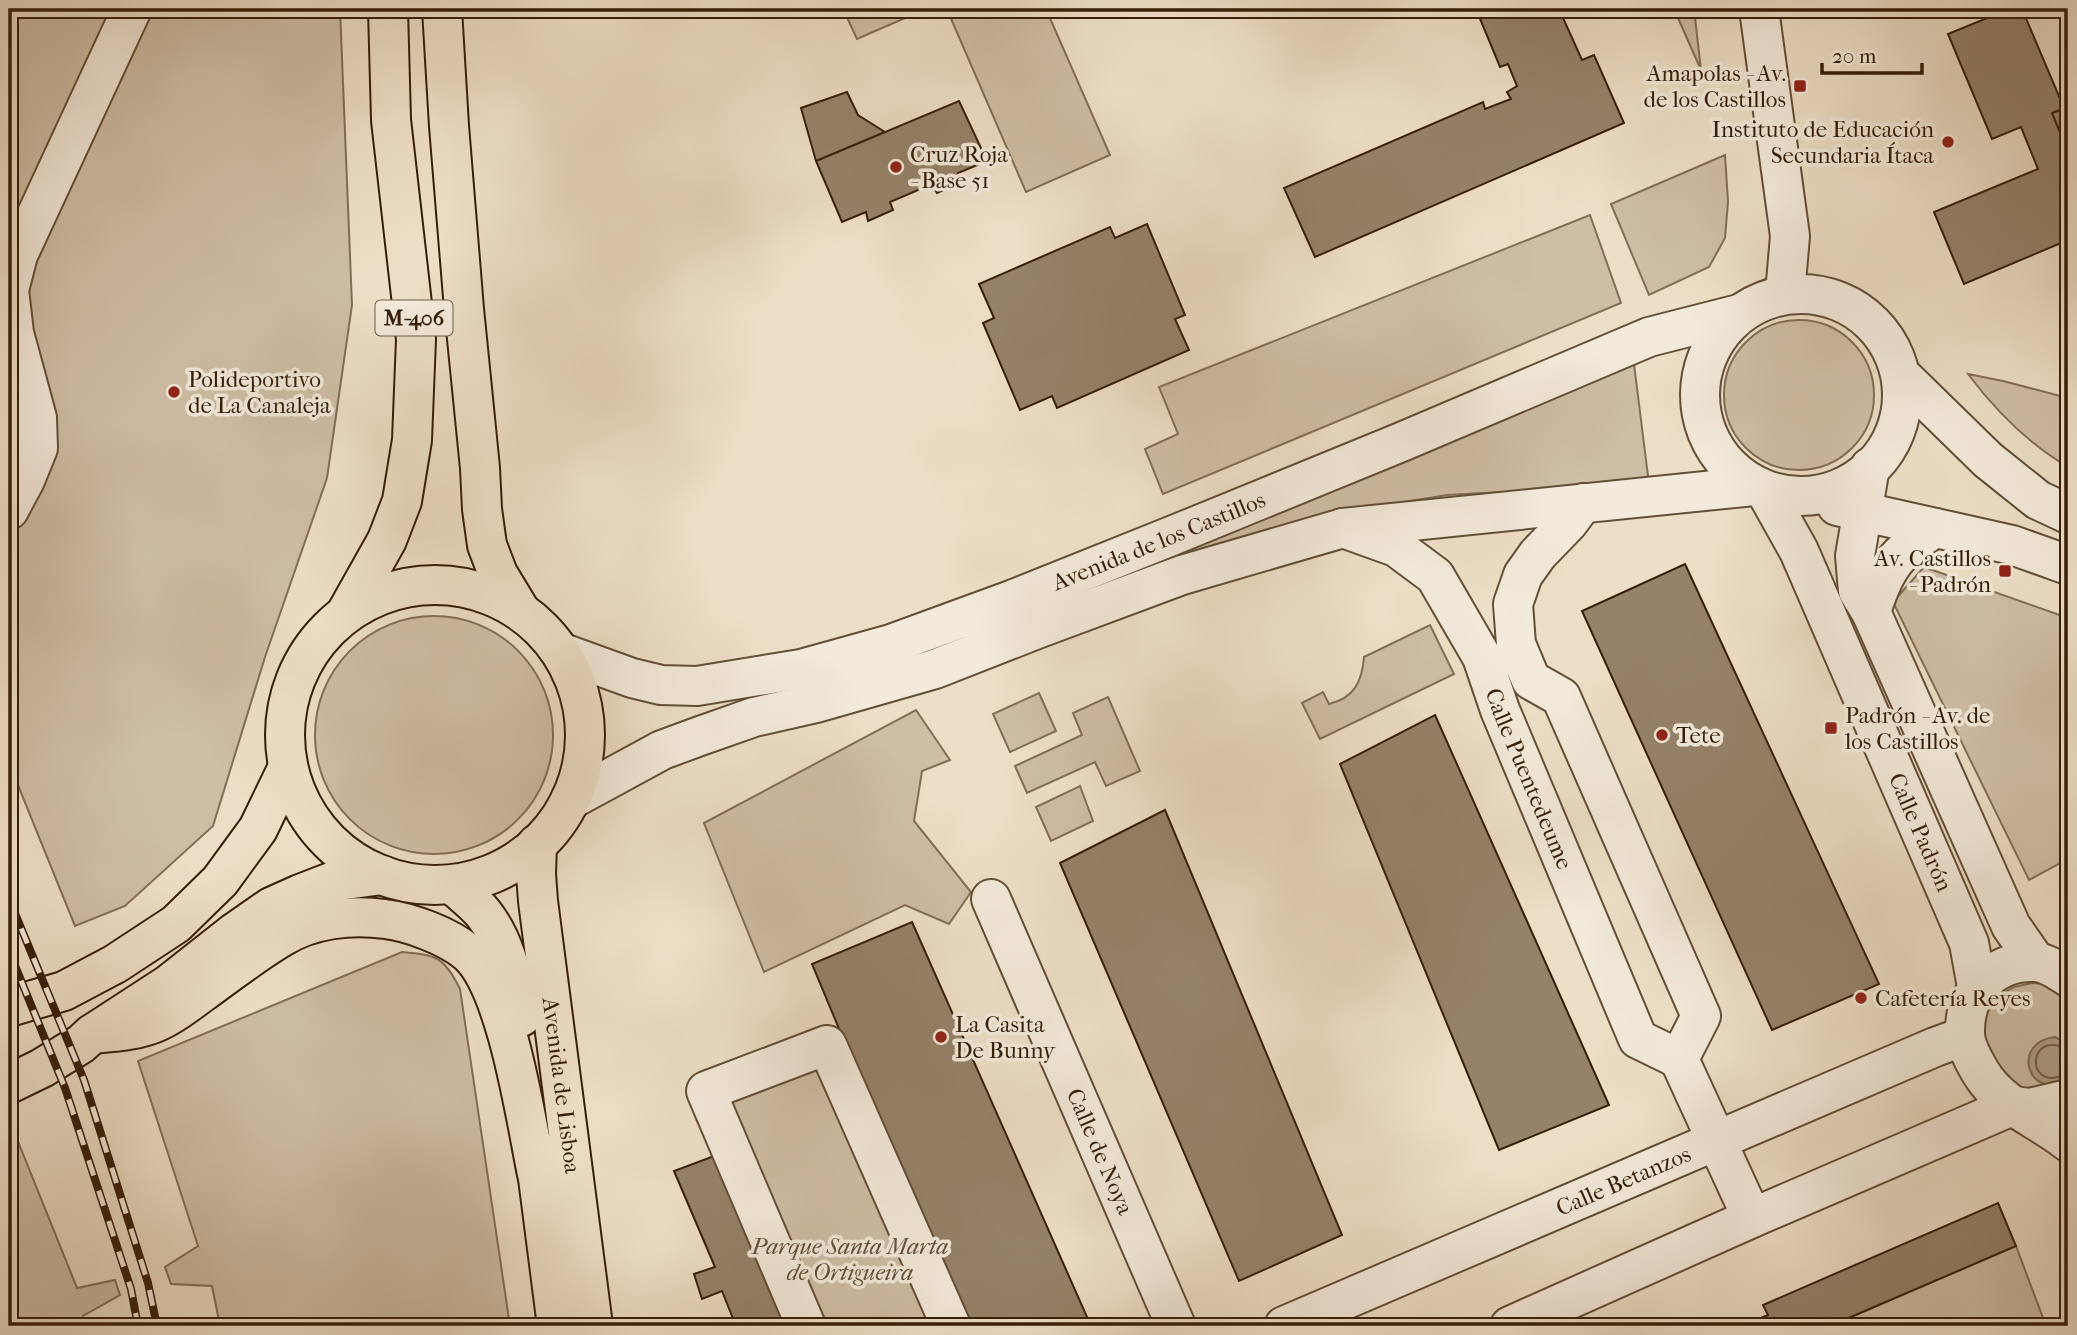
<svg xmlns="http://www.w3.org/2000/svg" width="2077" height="1335" viewBox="0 0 2077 1335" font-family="'IM FELL French Canon',serif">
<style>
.green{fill:#cebea6;stroke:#826e56;stroke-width:2}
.water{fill:#ae9d85;stroke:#7e6a52;stroke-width:2}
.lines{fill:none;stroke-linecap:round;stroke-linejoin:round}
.shore{stroke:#725e46;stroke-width:2}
.building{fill:#95826a;stroke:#351e06;stroke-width:2}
.minor-casing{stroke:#634e36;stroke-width:42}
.major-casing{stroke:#351e06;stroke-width:42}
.highway-casing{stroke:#351e06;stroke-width:42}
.minor{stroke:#f3eadb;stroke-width:38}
.major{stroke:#eddfc7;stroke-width:38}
.highway{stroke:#eddfc7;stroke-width:38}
.rail-casing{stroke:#351e06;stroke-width:8}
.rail{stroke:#f3eadb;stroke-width:5;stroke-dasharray:16;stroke-linecap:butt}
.poi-dot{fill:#8f2418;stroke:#f3eadb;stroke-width:2.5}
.labels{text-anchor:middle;stroke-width:7;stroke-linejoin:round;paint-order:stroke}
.shield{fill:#f3eadb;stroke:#6e5b46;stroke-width:2}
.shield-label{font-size:21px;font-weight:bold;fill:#351e06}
.poi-label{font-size:23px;fill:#351e06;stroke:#f3eadb;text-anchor:start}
.street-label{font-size:23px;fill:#351e06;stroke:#f3eadb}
.park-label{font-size:23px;font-style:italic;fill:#634e36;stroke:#f3eadb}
</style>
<rect width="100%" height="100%" fill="#eddfc7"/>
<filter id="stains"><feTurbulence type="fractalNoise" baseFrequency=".00286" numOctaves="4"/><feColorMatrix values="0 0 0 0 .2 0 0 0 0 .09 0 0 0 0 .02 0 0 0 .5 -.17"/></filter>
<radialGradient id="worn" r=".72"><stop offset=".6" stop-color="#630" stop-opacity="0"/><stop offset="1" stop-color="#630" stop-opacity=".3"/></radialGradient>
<path class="green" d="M 9,9 L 340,9 L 352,305 L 327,478 L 265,657 L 213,826 L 125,906 L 75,926 L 9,763 Z
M 843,9 L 926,9 L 857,39 Z
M 961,9 L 1046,9 L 1110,155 L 1026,192 L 949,14 Z
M 1674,9 L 1694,9 L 1701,70 Z
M 1725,155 L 1728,202 L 1725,238 L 1709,267 L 1649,295 L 1611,204 Z
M 1590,215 L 1621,303 L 1163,494 L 1145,449 L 1178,434 L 1159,387 Z
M1724 395a75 75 0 1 1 150 0a75 75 0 1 1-150 0Z
M 1634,364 L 1649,484 L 1447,495 L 1343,512 L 1188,557 L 1187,549 Z
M 1968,374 L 2003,381 L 2068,398 L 2068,467 C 2029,444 1995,410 1968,374 Z
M 1924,567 L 2068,618 L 2068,859 L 2029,880 L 1893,602 Z
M315 735a119 119 0 1 1 238 0a119 119 0 1 1-238 0Z
M 1430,625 L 1454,674 L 1320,739 L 1302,703 L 1323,692 L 1329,704 C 1354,698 1362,682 1364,657 Z
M 1039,693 L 1056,731 L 1010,752 L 993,714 Z
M 1108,697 L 1140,771 L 1106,786 L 1095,762 L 1027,793 L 1015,766 L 1082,735 L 1073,713 Z
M 916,710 L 950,760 L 922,771 L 914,821 L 971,892 L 949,924 L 905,905 L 764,972 L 704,823 Z
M 1080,786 L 1093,821 L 1051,841 L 1036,807 Z
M 402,952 C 437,955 444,957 460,989 L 510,1326 L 220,1326 L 212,1286 L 171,1284 L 165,1267 L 198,1246 L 138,1061 Z
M 2032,983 C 2048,984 2058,986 2068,999 L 2068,1088 L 2045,1098 L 2013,1086 L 1985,1046 L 1981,1028 L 1986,1011 L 1998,996 L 2014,987 Z
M 828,1044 L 953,1326 L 805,1326 L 704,1089 Z
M 9,1119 L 77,1288 L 115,1280 L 120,1295 L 83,1316 L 85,1326 L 9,1326 Z
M 2016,1246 L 2046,1326 L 1830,1326 Z"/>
<path class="water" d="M 2055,1037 L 2068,1044 L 2068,1079 C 2028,1103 2010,1042 2055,1037 Z"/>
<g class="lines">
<path class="shore" d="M 2068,1049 C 2062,1048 2058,1044 2052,1045 C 2031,1045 2030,1078 2052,1078 C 2058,1078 2062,1075 2068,1074"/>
</g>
<path class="building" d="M 1476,9 L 1559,9 L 1582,60 L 1594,55 L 1624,123 L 1315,257 L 1284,188 L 1483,102 L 1485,109 L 1511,99 L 1507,92 L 1517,86 L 1508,64 L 1500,67 Z
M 2009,9 L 2022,9 L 2064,108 L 2052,113 L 2068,152 L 2068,240 L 1964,284 L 1934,212 L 2038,169 L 2021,127 L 1992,139 L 1948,34 Z
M 847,92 L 858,115 L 885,132 L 816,161 L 801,108 Z
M 959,101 L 987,161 L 958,173 L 962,182 L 937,193 L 932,184 L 890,202 L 893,210 L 868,221 L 866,212 L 842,222 L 816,161 Z
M 2068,107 L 2068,146 L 2066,147 L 2052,113 Z
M 1147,224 L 1185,315 L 1175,319 L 1189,350 L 1057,408 L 1052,396 L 1020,410 L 983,323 L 994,318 L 979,284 L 1110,227 L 1115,238 Z
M 1685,564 L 1879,984 L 1772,1030 L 1582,611 Z
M 1435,715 L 1609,1105 L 1499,1150 L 1340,764 Z
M 1165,810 L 1342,1235 L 1239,1281 L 1060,863 Z
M 912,922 L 1091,1326 L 963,1326 L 812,964 Z
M 730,1150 L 804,1326 L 736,1326 L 722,1291 L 702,1299 L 694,1274 L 715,1267 L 674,1171 Z
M 1998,1203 L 2016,1246 L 1830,1326 L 1742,1326 L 1768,1315 L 1763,1305 Z"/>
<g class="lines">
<g class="minor-casing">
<g id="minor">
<path d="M 1759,9 L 1790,236 L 1785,294"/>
<circle cx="1801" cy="395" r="101"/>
<path d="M 1904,378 L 1988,460 L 2038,500 L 2068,514"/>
<path d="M 1870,467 L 1855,556 L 1858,591 L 1871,612 L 2011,926 L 2036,962"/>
<path id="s1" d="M 1766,492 L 1799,551 L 1969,943 L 1977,987"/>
<path d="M 1837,506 L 2012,545 L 2068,565"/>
<path d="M 9,510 L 25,480 L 38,448 L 37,418 L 14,333 L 9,290 L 18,255 L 132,9"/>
<path id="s2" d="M 1343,528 L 1396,547 L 1435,576 L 1482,657 L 1500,710 L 1638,1039 L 1679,1059 L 1701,1016 L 1561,697 L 1531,680 L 1516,644 L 1513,604 L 1523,575 L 1538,554 L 1568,523 L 1583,503"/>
<path d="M 1871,612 C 1885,568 1895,553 1935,528"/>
<path id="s3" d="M 563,653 L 632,678 L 661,685 L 697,686 L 801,669 L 891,644 L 1014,599 L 1169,537 L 1399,443 L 1649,337 L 1739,314"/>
<path d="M 570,800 L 662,750 L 700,736 L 754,717 L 816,703 L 935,669 L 1037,629 L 1182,575 L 1343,528 L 1754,486"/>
<path id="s4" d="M 991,899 L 1176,1326"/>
<path d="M 2068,977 C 2059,971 2045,962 2034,962 C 1992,961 1964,992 1965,1033 C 1965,1045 1975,1063 1981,1073 C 2001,1106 2039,1119 2068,1142"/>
<path d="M 1679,1059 L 1752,1218"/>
<path d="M 806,1326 L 706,1091 L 827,1045 L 951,1326"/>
<path id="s5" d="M 1284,1326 L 1935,1047 L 1965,1036"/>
<path d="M 1510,1326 L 1752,1218 L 2012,1106 L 2030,1108 L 2068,1099"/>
</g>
</g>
<g class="major-casing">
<g id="major">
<circle cx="435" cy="735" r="150"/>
<path id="s6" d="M 537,844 L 536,874 L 538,901 L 593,1326"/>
<path d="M 454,886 C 464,895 475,903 483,913 C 507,943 513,981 521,1017"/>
<path d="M 92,1034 C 114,1032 138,1031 159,1021 C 175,1014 189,1002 203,992 C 229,973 255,953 282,937 C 311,919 351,914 385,919 C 410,922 448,936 468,953 C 507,987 526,1121 537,1174"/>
<path d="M 534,1147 L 557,1326"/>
</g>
</g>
<g class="highway-casing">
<path id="highway" d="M 442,9 L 449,126 L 464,309 L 480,468 L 482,509 L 487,545 L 498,574 L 518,607
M 346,613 L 387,540 L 402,501 L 412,440 L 416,339 L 391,120 L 388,9
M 9,1007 L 64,991 L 115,964 L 176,924 L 220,881 L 258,829 L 287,769
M 9,1084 L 42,1068 L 81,1044 L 92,1034 L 169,984 L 235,932 L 271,907 L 300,894 L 331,882 L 382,875"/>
</g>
<use href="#minor" class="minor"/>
<use href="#major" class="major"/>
<use href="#highway" class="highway"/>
<g class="rail-casing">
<path id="rail" d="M 9,899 L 84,1080 L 148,1283 L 157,1326
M 9,951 L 65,1088 L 131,1289 L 138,1326"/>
</g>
<use href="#rail" class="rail"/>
</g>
<g class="poi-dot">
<rect x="1793" y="79" width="14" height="14" rx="3.5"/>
<circle cx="1948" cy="142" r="7"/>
<circle cx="896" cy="167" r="7"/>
<circle cx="174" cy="392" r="7"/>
<rect x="1998" y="564" width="14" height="14" rx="3.5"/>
<rect x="1824" y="721" width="14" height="14" rx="3.5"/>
<circle cx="1662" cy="735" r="7"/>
<circle cx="1861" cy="998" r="7"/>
<circle cx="941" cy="1037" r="7"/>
</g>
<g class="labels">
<rect class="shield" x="375.5" y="300.5" width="77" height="35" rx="5"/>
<g class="shield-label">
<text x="414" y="325">M-406</text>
</g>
<g class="poi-label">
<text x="1786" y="81" text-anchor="end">Amapolas - Av.<tspan x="1786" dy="26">de los Castillos</tspan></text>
<text x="1934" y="137" text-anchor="end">Instituto de Educación<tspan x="1934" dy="26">Secundaria Ítaca</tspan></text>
<text x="910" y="162">Cruz Roja<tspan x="910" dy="26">- Base 51</tspan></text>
<text x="188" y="387">Polideportivo<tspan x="188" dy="26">de La Canaleja</tspan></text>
<text x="1991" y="566" text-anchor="end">Av. Castillos<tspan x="1991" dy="26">- Padrón</tspan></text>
<text x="1845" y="723">Padrón - Av. de<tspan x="1845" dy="26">los Castillos</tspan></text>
<text x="1676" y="743">Tete</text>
<text x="1875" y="1006">Cafetería Reyes</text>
<text x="955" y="1032">La Casita<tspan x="955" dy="26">De Bunny</tspan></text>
</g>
<g class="street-label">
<text dy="8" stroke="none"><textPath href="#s3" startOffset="625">Avenida de los Castillos</textPath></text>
<text dy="8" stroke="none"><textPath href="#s2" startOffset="329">Calle Puentedeume</textPath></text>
<text dy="8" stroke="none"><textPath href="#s1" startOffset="374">Calle Padrón</textPath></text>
<text dy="8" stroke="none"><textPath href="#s6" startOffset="243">Avenida de Lisboa</textPath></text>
<text dy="8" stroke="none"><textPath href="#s4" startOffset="275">Calle de Noya</textPath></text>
<text dy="8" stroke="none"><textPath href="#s5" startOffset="369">Calle Betanzos</textPath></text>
</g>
<g class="park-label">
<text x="850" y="1254">Parque Santa Marta<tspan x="850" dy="26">de Ortigueira</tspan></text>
</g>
</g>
<rect width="2077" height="1335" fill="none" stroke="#eddfc7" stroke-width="35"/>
<rect x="10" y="10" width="2056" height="1314" fill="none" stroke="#351e06" stroke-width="3.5"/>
<rect x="18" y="18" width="2042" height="1300" fill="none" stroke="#351e06" stroke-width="2"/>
<path d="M1822 63v10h100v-10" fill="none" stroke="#351e06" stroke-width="3.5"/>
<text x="1832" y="63" font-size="21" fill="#351e06" stroke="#f3eadb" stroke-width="5" paint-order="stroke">20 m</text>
<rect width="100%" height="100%" filter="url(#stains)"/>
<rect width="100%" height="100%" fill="url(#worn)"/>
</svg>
